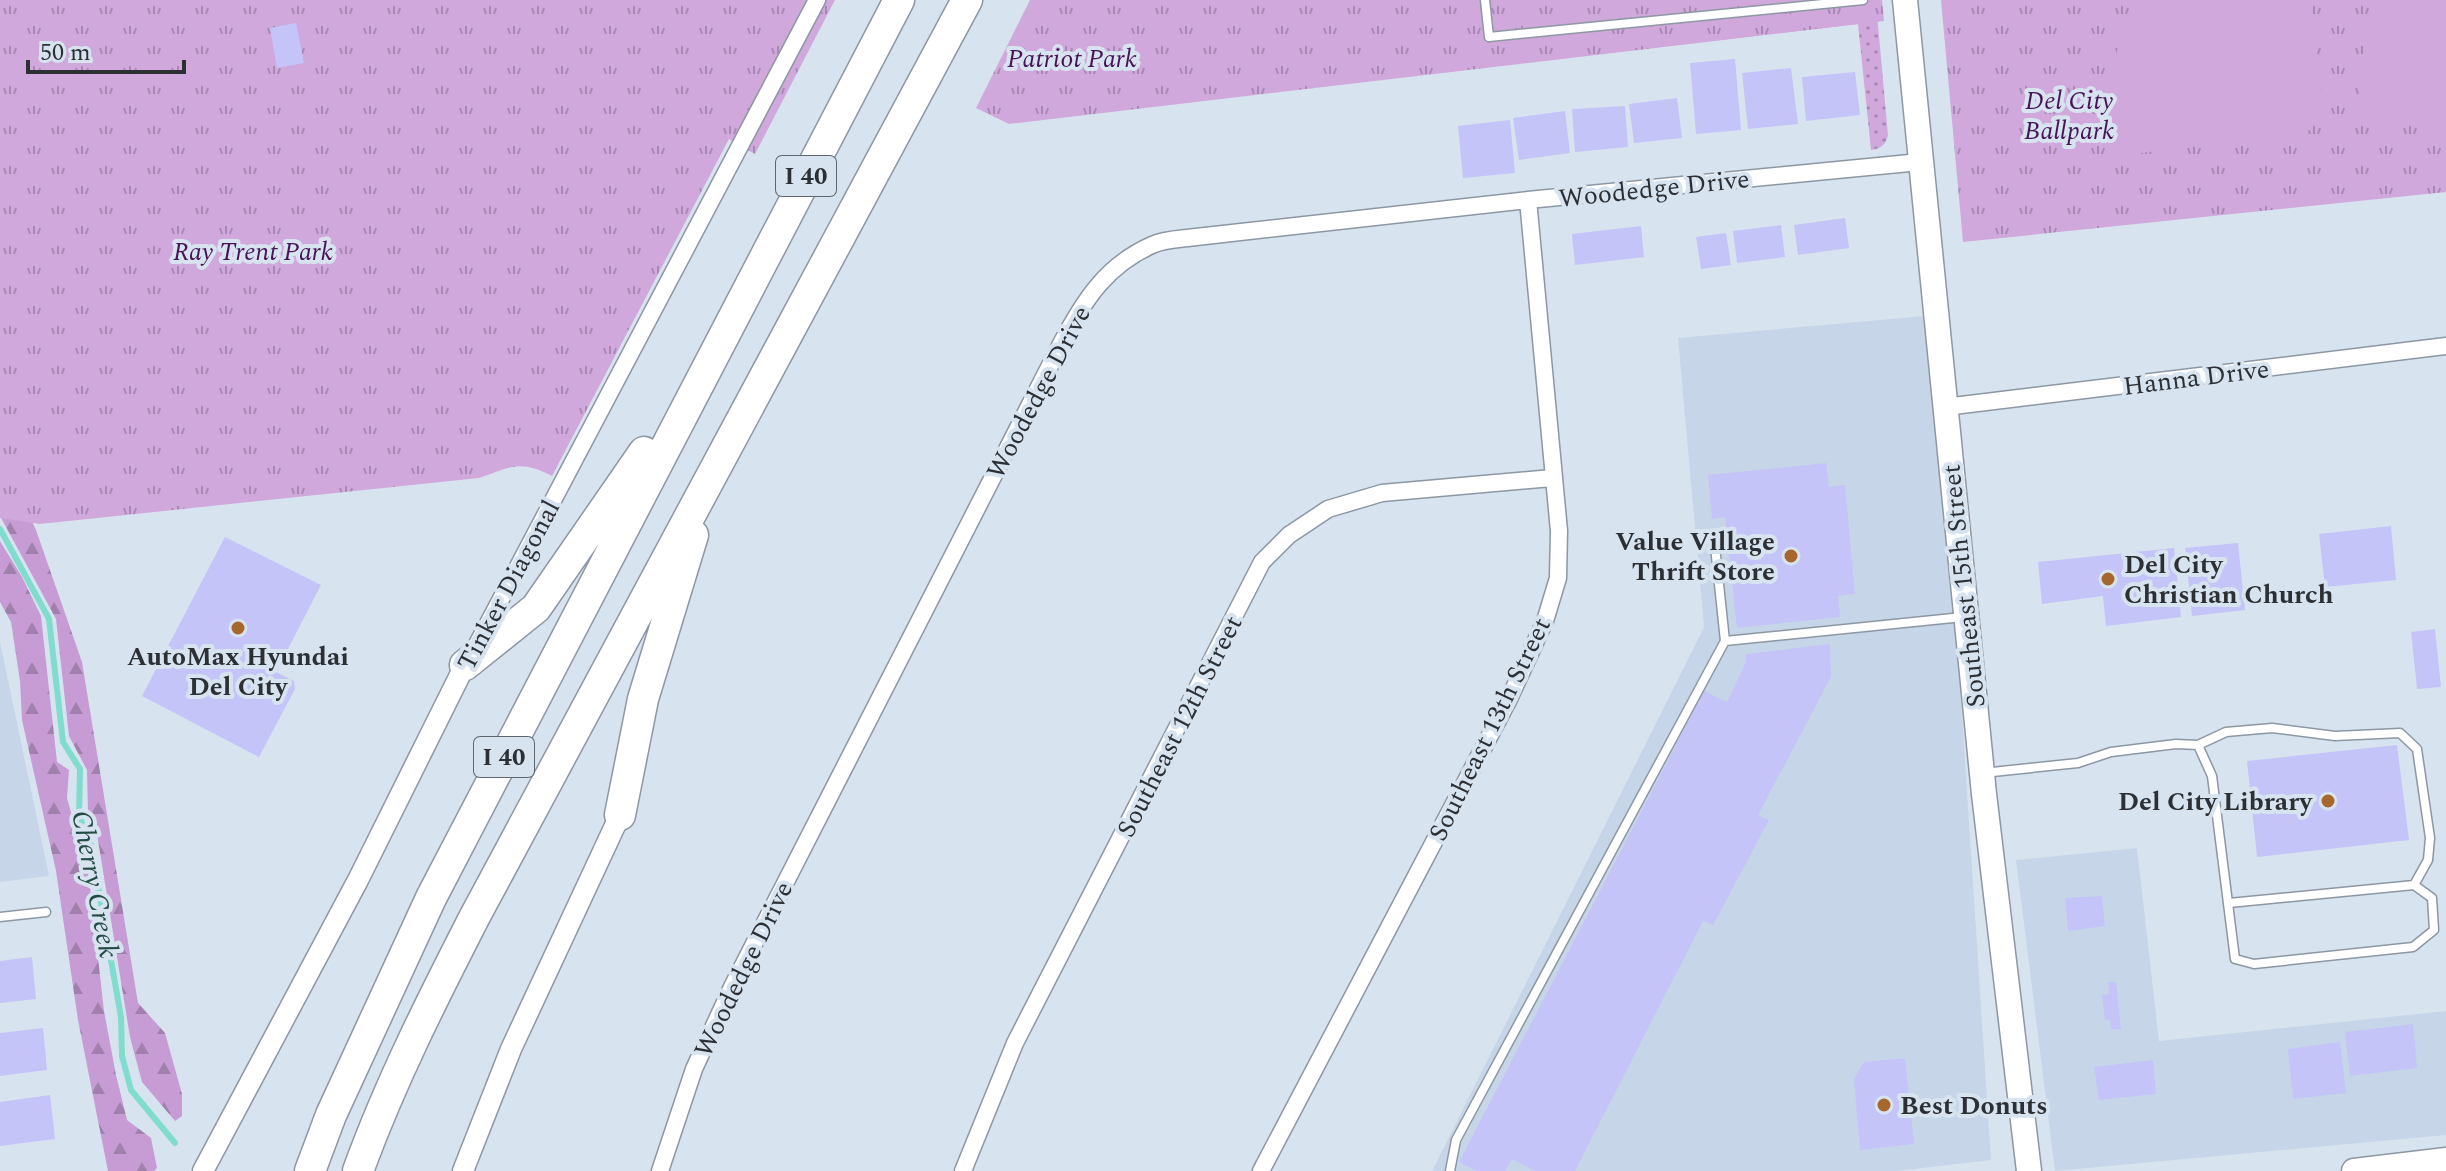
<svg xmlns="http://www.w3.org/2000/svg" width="2446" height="1171" viewBox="0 0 2446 1171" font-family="Spectral,serif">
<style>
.built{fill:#c6d6e8}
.grass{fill:url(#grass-dots)}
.forest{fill:url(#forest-firs)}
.park{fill:url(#park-tufts)}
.garden{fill:#d0a8dc}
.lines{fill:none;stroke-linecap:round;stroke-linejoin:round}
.stream{stroke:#80dccd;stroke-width:6}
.building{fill:#c4c4f8}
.service-casing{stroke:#8c97a3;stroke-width:11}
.minor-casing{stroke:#8c97a3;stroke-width:19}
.tertiary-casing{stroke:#8c97a3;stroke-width:23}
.secondary-casing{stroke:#8c97a3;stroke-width:27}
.motorway-casing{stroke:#8c97a3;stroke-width:33}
.service{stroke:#fff;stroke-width:8}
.minor{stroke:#fff;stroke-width:16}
.tertiary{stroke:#fff;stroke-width:20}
.secondary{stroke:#fff;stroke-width:24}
.motorway{stroke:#fff;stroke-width:30}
.poi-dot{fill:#a6672d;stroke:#d8e3f0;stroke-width:3}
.labels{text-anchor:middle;stroke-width:8;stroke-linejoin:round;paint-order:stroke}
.shield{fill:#d8e3f0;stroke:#60666d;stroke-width:2}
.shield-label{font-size:24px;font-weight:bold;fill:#2c3035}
.park-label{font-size:26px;font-style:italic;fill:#491457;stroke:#d8e3f0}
.street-label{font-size:26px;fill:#2c3035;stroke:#d8e3f0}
.poi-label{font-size:26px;font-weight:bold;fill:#2c3035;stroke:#d8e3f0;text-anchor:end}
.water-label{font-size:28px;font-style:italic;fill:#224c45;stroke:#d8e3f0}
</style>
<defs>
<pattern id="grass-dots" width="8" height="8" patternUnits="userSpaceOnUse" patternTransform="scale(2)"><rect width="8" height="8" fill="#d0a8dc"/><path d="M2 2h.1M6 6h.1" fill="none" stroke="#a989b3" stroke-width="1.8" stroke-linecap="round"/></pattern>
<pattern id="forest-firs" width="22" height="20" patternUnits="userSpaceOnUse" patternTransform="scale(2)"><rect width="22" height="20" fill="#c79cd4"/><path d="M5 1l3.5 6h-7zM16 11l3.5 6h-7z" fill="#a280ad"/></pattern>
<pattern id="park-tufts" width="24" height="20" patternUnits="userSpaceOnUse" patternTransform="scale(2)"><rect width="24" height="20" fill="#d0a8dc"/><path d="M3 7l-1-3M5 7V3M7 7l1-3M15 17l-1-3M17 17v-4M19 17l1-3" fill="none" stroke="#a989b3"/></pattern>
</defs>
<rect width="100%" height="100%" fill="#d8e3f0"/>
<path class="built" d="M 1936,315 L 1991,1160 L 1897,1171 L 1432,1171 L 1704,627 L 1678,338 Z
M 0,642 L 49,876 L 0,882 Z
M 2137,848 L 2159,1041 L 2446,1011 L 2446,1135 L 2055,1171 L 2016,860 Z"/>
<path class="grass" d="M 1877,14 L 1888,135 C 1886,144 1881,149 1871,150 L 1858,24 L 1470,69 Z"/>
<path class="forest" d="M 27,511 L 36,530 L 82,662 L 138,1003 L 165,1033 L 182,1094 L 182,1116 L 175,1121 L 142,1082 L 130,1037 L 96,828 L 88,813 L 87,770 L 69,736 L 56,619 L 0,516 Z
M 0,541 L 22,577 L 41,616 L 57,762 L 69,770 L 67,798 L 89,877 L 104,1011 L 116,1075 L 127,1120 L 151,1138 L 157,1168 L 154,1171 L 108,1171 L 78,1020 L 56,871 L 22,720 L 20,681 L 11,622 L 0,602 Z"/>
<path class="park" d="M 0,0 L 835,0 L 755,154 L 729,139 L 552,476 C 519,459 512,467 479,478 L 40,524 L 0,518 Z
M 1030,0 L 1882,0 L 1884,21 L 1009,124 L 976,108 Z
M 1941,0 L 2446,0 L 2446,192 L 1963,242 Z"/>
<path class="garden" d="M 2151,0 L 2310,0 L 2324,116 L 2306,133 L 2116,156 C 2111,110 2105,64 2129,22 C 2134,13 2144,7 2151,0 Z
M 2387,0 L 2446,0 L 2446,115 L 2360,123 C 2360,79 2359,37 2387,0 Z"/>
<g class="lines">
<path class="stream" d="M 0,529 L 49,619 L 63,742 L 80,769 L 79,816 L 90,841 L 121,1017 L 122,1056 L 131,1090 L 175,1143"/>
</g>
<path class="building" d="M 296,23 L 304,63 L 277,68 L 270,28 Z
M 1735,59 L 1741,130 L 1696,134 L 1690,63 Z
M 1791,68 L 1798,124 L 1748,129 L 1742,73 Z
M 1855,72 L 1860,115 L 1806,121 L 1802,77 Z
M 1677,98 L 1682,138 L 1634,143 L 1629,104 Z
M 1625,106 L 1628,147 L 1575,152 L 1572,109 Z
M 1565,111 L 1570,153 L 1519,160 L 1513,118 Z
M 1510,120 L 1515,173 L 1463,178 L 1458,126 Z
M 1845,218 L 1849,248 L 1798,255 L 1794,225 Z
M 1781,225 L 1785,257 L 1737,263 L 1733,231 Z
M 1641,226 L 1644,257 L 1575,265 L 1572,234 Z
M 1726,233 L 1731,265 L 1701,269 L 1696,237 Z
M 1826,463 L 1829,487 L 1845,485 L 1855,594 L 1838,596 L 1840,617 L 1737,628 L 1725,517 L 1712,519 L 1708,475 Z
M 2391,526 L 2396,580 L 2325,587 L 2319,534 Z
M 225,537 L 321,585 L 276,672 L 294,681 L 295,689 L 259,757 L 142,696 Z
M 2238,543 L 2245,610 L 2192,616 L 2185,548 Z
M 2174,548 L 2181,617 L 2106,626 L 2103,596 L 2042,604 L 2038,562 Z
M 2435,629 L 2441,687 L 2417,689 L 2411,632 Z
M 1830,644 L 1831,677 L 1758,815 L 1769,820 L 1713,925 L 1703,921 L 1575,1171 L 1535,1171 L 1512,1159 L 1505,1171 L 1477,1171 L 1459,1162 L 1704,691 L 1727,702 L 1746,662 L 1746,654 Z
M 2397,745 L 2409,840 L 2257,857 L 2247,761 Z
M 2102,896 L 2105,926 L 2068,931 L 2065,898 Z
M 32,957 L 36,999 L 0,1003 L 0,961 Z
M 2108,982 L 2116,982 L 2121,1029 L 2111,1030 L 2110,1020 L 2105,1020 L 2102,995 L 2109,994 Z
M 2413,1024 L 2417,1068 L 2350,1076 L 2345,1032 Z
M 43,1028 L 47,1070 L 0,1076 L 0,1033 Z
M 2340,1042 L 2346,1093 L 2293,1099 L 2288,1049 Z
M 1905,1058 L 1914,1144 L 1860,1150 L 1854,1079 L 1864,1062 Z
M 2153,1060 L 2156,1094 L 2099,1100 L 2094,1067 Z
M 50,1095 L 55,1139 L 0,1146 L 0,1102 Z"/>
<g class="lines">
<g class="service-casing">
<path id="service" d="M 1485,0 L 1489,37 L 1863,0
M 1725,641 L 1963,617
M 2198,745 L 2226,732 L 2272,728 L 2335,736 L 2400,733 L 2417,749 L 2430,838 L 2428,860 L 2414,885
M 1983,773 L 2078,763 L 2111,752 L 2176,744 L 2198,745 L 2212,776 L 2235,959 L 2254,964 L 2413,947 L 2434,930 L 2432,898 L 2414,885 L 2229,903
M 0,917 L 46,912
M 1450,1171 L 1456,1140 L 1725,641 L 1714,537"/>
</g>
<g class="minor-casing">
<path id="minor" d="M 1945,407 L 2446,346
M 474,650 L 817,0
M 660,1171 L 694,1069 L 732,987 L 1063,340 C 1085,299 1107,265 1152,245 C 1165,239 1182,239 1196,237 L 1528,200 L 1920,162
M 963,1171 L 1015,1043 L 1262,562 L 1289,535 L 1328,509 L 1382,493 L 1552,478
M 1261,1171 L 1509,699 L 1545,621 L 1558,578 L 1559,531 L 1528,200"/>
</g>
<g class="tertiary-casing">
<path id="tertiary" d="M 203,1171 L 358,880 L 465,665
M 463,1171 L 511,1049 L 620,815"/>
</g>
<g class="secondary-casing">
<path id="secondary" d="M 1905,0 L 1984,794 L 2029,1171
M 2354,1171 L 2446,1160"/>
</g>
<g class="motorway-casing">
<path id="motorway" d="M 465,665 L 536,608 L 644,452
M 620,815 L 643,699 L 693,535
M 310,1171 L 331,1115 L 431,898 L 899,0
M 358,1171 C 390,1083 432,1000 475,916 L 967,0"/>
</g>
<use href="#service" class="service"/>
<use href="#minor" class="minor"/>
<use href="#tertiary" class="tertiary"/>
<use href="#secondary" class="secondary"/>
<use href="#motorway" class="motorway"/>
</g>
<g class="poi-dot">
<circle cx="1791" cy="556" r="8"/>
<circle cx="2108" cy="579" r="8"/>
<circle cx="238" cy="628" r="8"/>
<circle cx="2328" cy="801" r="8"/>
<circle cx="1884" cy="1105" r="8"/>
</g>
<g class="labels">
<g class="shield">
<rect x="776" y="156" width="60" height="40" rx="6"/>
<rect x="474" y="737" width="60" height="40" rx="6"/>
</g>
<g class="shield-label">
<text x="806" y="184">I 40</text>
<text x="504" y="765">I 40</text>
</g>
<g class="park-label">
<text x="1072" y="67">Patriot Park</text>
<text x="2069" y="109">Del City<tspan x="2069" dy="30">Ballpark</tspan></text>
<text x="253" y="260">Ray Trent Park</text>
</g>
<g class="street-label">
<text transform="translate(1654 188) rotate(-6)" y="9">Woodedge Drive</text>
<text transform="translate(2196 377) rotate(-7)" y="9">Hanna Drive</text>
<text transform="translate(1038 392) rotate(-62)" y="9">Woodedge Drive</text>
<text transform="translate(508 585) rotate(-62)" y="9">Tinker Diagonal</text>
<text transform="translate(1963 586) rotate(-96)" y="9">Southeast 15th Street</text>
<text transform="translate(1179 726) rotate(-63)" y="9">Southeast 12th Street</text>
<text transform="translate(1489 729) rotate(-64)" y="9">Southeast 13th Street</text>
<text transform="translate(743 969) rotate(-64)" y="9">Woodedge Drive</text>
</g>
<g class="poi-label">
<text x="1775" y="550">Value Village<tspan x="1775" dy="30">Thrift Store</tspan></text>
<text x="2124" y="573" text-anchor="start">Del City<tspan x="2124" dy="30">Christian Church</tspan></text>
<text x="238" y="665" text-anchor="middle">AutoMax Hyundai<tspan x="238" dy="30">Del City</tspan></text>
<text x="2312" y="810">Del City Library</text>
<text x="1900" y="1114" text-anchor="start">Best Donuts</text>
</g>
<g class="water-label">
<text transform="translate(96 884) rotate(79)" y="10">Cherry Creek</text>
</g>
</g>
<path d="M28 60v12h156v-12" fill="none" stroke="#2c3035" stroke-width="4"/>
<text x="40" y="60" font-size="24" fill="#2c3035" stroke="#d8e3f0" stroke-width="6" paint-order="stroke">50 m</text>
</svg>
